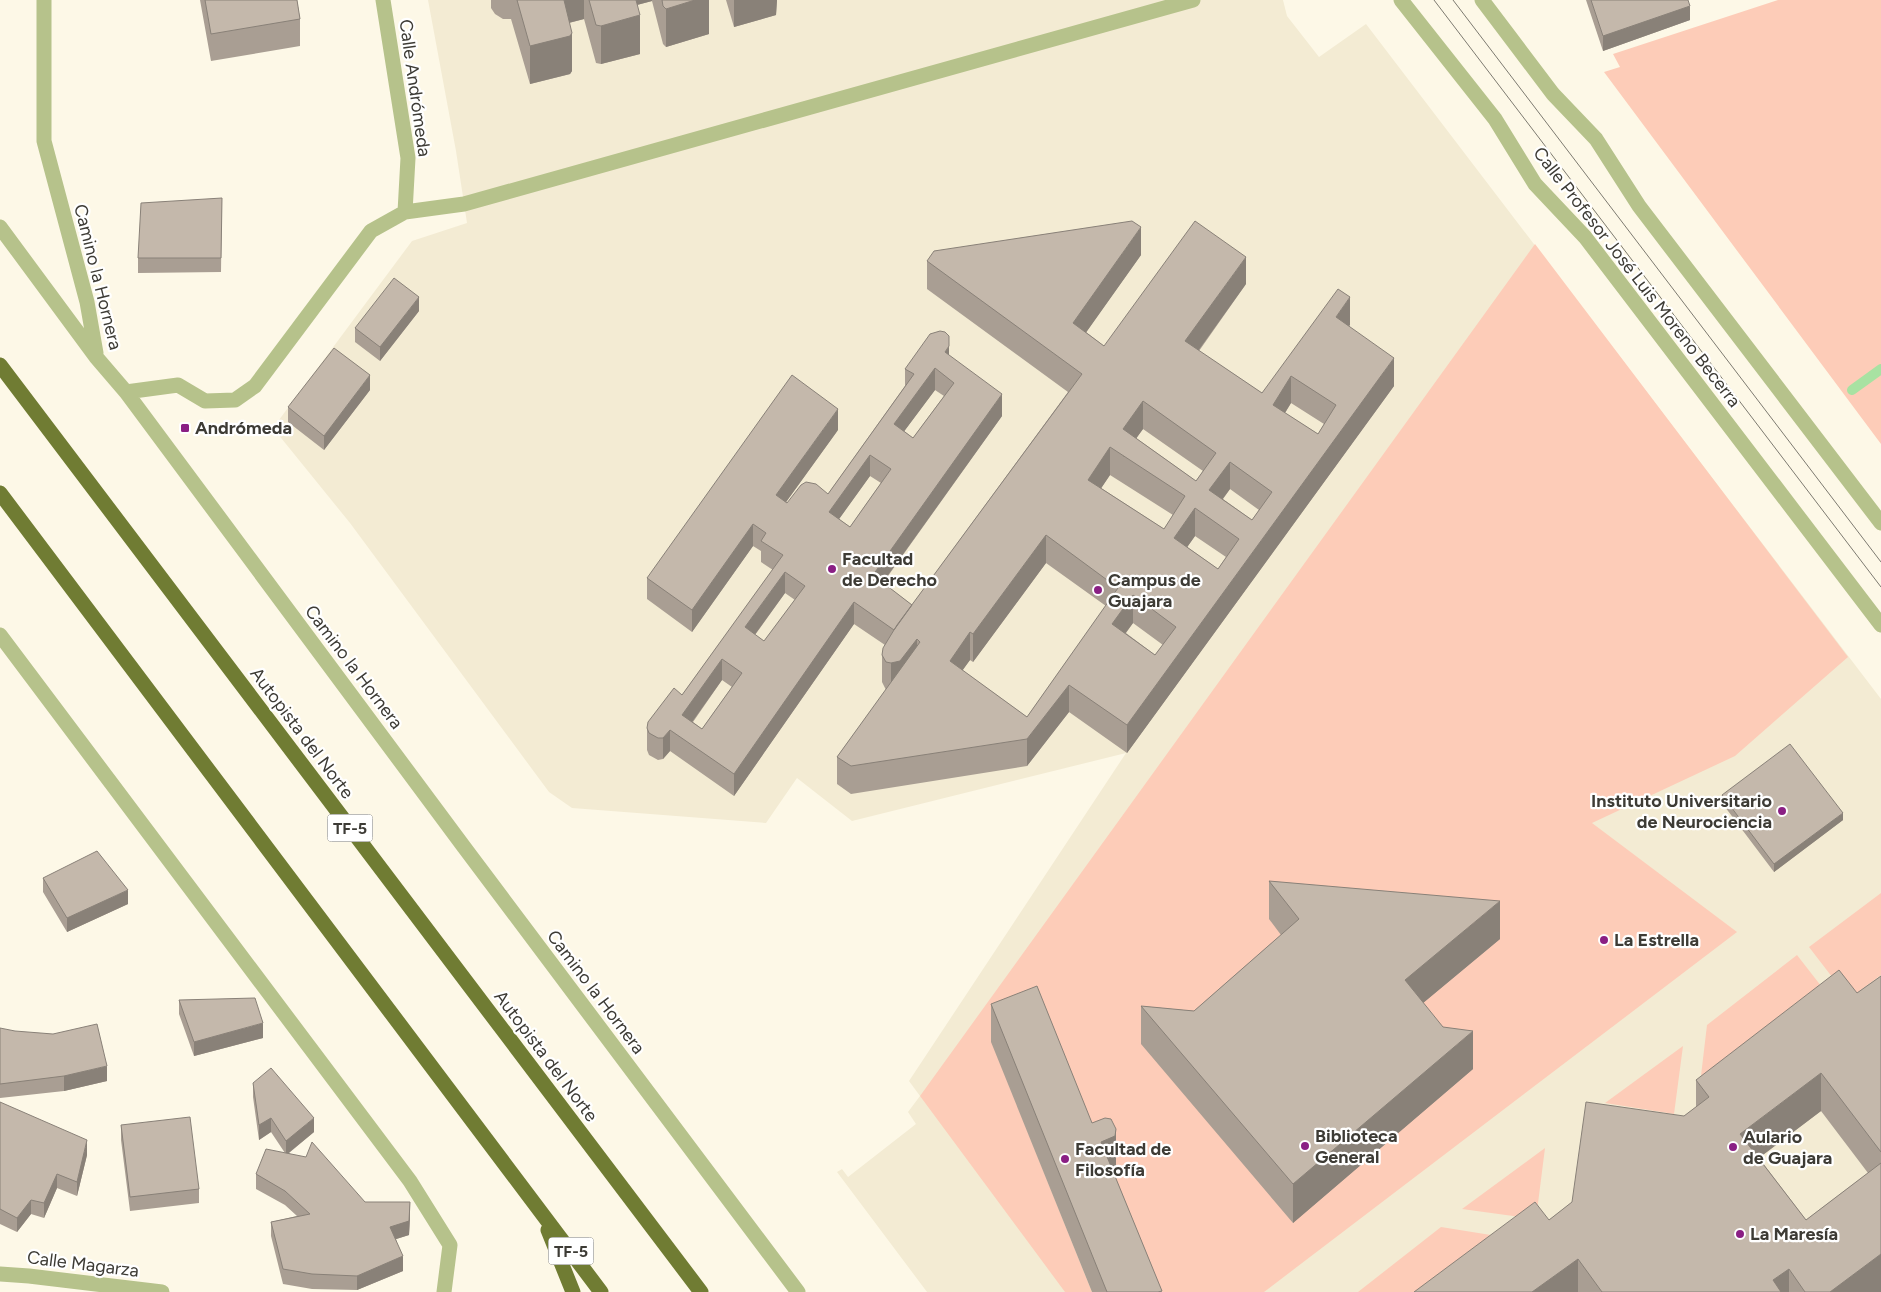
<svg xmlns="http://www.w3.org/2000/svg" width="1881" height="1292" viewBox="0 0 1881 1292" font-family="Figtree,sans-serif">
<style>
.built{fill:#f3ebd3}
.green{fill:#fdccb8}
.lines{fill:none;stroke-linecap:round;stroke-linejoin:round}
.stream{stroke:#a8e2a2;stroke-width:10}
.minor{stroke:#b6c28b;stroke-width:15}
.highway{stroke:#707c33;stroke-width:15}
.tram{stroke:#7d7a70;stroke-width:1}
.wall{fill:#a99e93;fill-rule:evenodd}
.shaded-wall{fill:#898178}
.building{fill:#c4b8ab;stroke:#898178;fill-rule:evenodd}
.poi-dot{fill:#8a1f84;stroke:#fff;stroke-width:2}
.labels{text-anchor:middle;stroke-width:4.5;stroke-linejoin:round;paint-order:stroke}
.shield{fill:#fff;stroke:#777672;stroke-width:1}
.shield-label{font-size:16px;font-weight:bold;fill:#3d3b35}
.street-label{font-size:18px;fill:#3d3b35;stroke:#fff}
.poi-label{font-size:18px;font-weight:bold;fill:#3d3b35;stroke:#fff;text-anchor:start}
</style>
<rect width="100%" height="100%" fill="#fdf8e7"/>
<path class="built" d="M 428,0 L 1283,0 L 1287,16 L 1319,57 L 1366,24 L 1881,699 L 1881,1292 L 927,1292 L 837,1172 L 842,1169 L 848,1177 L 916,1124 L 908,1112 L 920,1096 L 909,1081 L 1126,753 L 852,821 L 797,778 L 766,823 L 572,808 L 549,792 L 350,523 L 273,428 L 412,241 L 467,223 L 456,151 Z"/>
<path class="green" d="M 1778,0 L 1881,0 L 1881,444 L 1604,72 L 1620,67 L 1613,54 Z
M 1535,244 L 1848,657 L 1735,756 L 1592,823 L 1737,932 L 1264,1292 L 1146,1292 L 992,1043 L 1092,1292 L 1065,1292 L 920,1096 Z
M 1881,893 L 1881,975 L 1849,999 L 1809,947 Z
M 1797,955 L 1839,1009 L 1696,1118 L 1707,1025 Z
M 1683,1046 L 1674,1114 L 1605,1103 Z
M 1545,1148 L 1536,1219 L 1462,1209 Z
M 1441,1227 L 1497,1236 L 1424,1292 L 1358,1292 Z"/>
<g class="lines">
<path class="stream" d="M 1852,390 L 1881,369"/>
<path class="minor" d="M 44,0 L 44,141 L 87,302 L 96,353
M 383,0 L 408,158 L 405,212
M 1401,0 L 1495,119 L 1535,184 L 1585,237 L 1881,625
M 1482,0 L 1553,94 L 1596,139 L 1639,206 L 1881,523
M 0,227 L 96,357 L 126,392 L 464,847 L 798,1292
M 126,392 L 178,385 L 205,401 L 235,400 L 255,386 L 371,231 L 405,212 L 464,204 L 1193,0
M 0,635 L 410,1181 L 450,1245 L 444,1292
M 0,1274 L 29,1276 L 162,1292"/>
<path class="highway" d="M 0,365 L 701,1292
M 0,493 L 601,1292
M 548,1230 L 573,1292"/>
<path class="tram" d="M 1434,0 L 1881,587
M 1453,0 L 1881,562"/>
</g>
<path class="wall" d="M 200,0 L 297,0 L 300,19 L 300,46 L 211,61 Z
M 491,0 L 709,0 L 709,34 L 666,47 L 663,44 L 652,1 L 637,5 L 640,54 L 601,64 L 596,63 L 584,19 L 569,23 L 572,71 L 570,74 L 530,84 L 511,19 L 503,19 L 495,14 L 491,8 Z
M 726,0 L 777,0 L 776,15 L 734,27 Z
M 1586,0 L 1688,0 L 1690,20 L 1603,51 Z
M 222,198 L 221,272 L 138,273 L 138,258 Z
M 1141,255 L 1086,332 L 1104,346 L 1246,284 L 1199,351 L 1262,393 L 1350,325 L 1349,326 L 1394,386 L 1127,753 L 1069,712 L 1027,766 L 851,794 L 837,784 L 837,757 L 886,690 L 882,682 L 882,655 L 885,645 L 854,624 L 734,796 L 670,751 L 663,759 L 658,760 L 649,755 L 647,750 L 647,728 L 682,695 L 773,570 L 761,562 L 761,551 L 753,546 L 692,632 L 647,599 L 647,578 L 838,430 L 786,502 L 787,503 L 828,494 L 905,386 L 905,369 L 949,355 L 1002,416 L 883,583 L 912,605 L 1068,392 L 927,289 L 927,261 ZM 935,390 L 944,396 L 913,438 L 904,431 ZM 1291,403 L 1324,424 L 1318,434 L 1285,413 ZM 1143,429 L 1203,471 L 1196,481 L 1136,438 ZM 1110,475 L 1173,515 L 1164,529 L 1101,488 ZM 870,476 L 881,483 L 850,527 L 839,519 ZM 1230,489 L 1259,510 L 1252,520 L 1223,499 ZM 1195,536 L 1226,557 L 1218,569 L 1187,547 ZM 1046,563 L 1106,606 L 1027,717 L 962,670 L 970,660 L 973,662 ZM 785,593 L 795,600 L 764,641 L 755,635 ZM 1133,623 L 1163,645 L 1155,655 L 1126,633 ZM 722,680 L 732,687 L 702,729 L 693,722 Z
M 419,311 L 380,361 L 355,342 L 355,328 Z
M 370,390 L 324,450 L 288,422 L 288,407 Z
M 1722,795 L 1843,820 L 1774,872 L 1722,803 Z
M 43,878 L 128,904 L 67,932 L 43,892 Z
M 1269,881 L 1500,939 L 1423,1003 L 1473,1069 L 1293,1223 L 1141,1044 L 1141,1006 L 1194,1011 L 1281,935 L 1269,919 Z
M 1881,976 L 1881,1292 L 1414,1292 L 1549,1220 L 1696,1107 L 1696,1080 L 1857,993 ZM 1821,1111 L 1868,1173 L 1806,1220 L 1759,1158 Z
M 179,1000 L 263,1038 L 194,1056 L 179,1014 Z
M 991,1004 L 1092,1123 L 1116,1167 L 1115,1174 L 1114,1174 L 1162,1292 L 1092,1292 L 991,1042 Z
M 0,1028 L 107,1081 L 64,1091 L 0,1098 Z
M 253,1083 L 314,1132 L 289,1153 L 365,1202 L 410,1217 L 409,1235 L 396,1239 L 403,1271 L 357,1290 L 312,1289 L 283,1284 L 271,1236 L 271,1222 L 297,1216 L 285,1205 L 256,1189 L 256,1174 L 285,1153 L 271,1132 L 259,1140 L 253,1097 Z
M 0,1102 L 87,1155 L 77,1196 L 57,1188 L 44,1218 L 31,1214 L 17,1232 L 0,1224 Z
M 121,1125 L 199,1189 L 199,1203 L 130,1211 L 121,1140 Z"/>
<path class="shaded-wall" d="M 560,0 L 584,0 L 584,19 L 560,25 Z
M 629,0 L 652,0 L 652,1 L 629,7 Z
M 695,0 L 709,0 L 709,34 L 666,47 L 666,9 Z
M 734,0 L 777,0 L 776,15 L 734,27 Z
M 1690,6 L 1690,20 L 1603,51 L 1603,36 Z
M 640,15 L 640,54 L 601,64 L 601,26 Z
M 572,33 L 572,71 L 570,74 L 530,84 L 530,46 Z
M 1141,227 L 1141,255 L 1073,351 L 1073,323 Z
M 1246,257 L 1246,284 L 1185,369 L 1185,341 Z
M 419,297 L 419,311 L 380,361 L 380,347 Z
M 1350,297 L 1350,325 L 1336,345 L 1336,317 Z
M 949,346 L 949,367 L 945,352 Z
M 1394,358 L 1394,386 L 1127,753 L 1127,725 Z
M 935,368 L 935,390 L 894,445 L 894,424 Z
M 370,375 L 370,390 L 324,450 L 324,436 Z
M 1291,376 L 1291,403 L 1273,432 L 1273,405 Z
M 1002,394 L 1002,416 L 873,596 L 873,575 Z
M 1143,401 L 1143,429 L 1123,457 L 1123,429 Z
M 838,409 L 838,430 L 776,516 L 776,495 Z
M 1110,447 L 1110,475 L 1088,508 L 1088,480 Z
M 870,455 L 870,476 L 829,533 L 829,512 Z
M 1230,462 L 1230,489 L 1209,517 L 1209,490 Z
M 1195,508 L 1195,536 L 1174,566 L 1174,538 Z
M 753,524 L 753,546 L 692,632 L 692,610 Z
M 1046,535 L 1046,563 L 973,662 L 973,634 Z
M 785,572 L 785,593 L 745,648 L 745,627 Z
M 1133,595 L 1133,623 L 1112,651 L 1112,624 Z
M 854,602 L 854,624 L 734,796 L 734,774 Z
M 970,632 L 970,660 L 950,688 L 950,661 Z
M 917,639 L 917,667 L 891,691 L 891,663 Z
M 722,659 L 722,680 L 682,736 L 682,715 Z
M 1069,685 L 1069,712 L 1027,766 L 1027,739 Z
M 670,730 L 670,751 L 663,759 L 663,738 Z
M 1843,813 L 1843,820 L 1774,872 L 1774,864 Z
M 128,890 L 128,904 L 67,932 L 67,918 Z
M 1500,901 L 1500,939 L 1405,1018 L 1405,980 Z
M 263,1023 L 263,1038 L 194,1056 L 194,1042 Z
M 1473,1031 L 1473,1069 L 1293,1223 L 1293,1184 Z
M 107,1066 L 107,1081 L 64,1091 L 64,1076 Z
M 1821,1073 L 1821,1111 L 1740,1172 L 1740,1134 Z
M 271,1118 L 271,1132 L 259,1140 L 259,1125 Z
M 314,1118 L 314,1132 L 286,1155 L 286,1141 Z
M 1116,1129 L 1116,1167 L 1115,1174 L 1101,1180 L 1101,1142 Z
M 87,1140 L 87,1155 L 77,1196 L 77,1182 Z
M 57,1174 L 57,1188 L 44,1218 L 44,1203 Z
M 31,1200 L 31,1214 L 17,1232 L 17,1218 Z
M 410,1202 L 410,1217 L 409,1235 L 390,1241 L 390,1227 Z
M 1881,1254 L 1881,1292 L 1830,1292 Z
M 403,1256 L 403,1271 L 357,1290 L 357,1276 Z
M 1578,1259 L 1578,1292 L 1532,1292 Z
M 1789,1269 L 1789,1292 L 1773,1292 L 1773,1280 Z"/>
<path class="building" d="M 205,0 L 297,0 L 300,19 L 211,34 Z
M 517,0 L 564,0 L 572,33 L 570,36 L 530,46 Z
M 589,0 L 636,0 L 640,15 L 601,26 L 596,25 Z
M 662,0 L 695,0 L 666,9 L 663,6 Z
M 1591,0 L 1688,0 L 1690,6 L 1603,36 Z
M 222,198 L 221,258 L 138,258 L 141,203 Z
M 1132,221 L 1141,227 L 1073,323 L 1104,346 L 1195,221 L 1246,257 L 1185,341 L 1262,393 L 1338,289 L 1350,297 L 1336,317 L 1394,358 L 1127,725 L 1069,685 L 1027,739 L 851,766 L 837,757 L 920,642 L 917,639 L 900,661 L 891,663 L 886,662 L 882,655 L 883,648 L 897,625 L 1082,374 L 927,261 L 934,251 ZM 1291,376 L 1336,405 L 1318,434 L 1273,405 ZM 1143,401 L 1216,453 L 1196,481 L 1123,429 ZM 1110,447 L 1185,496 L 1164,529 L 1088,480 ZM 1230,462 L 1272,492 L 1252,520 L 1209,490 ZM 1195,508 L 1239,539 L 1218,569 L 1174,538 ZM 1046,535 L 1118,588 L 1027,717 L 950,661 L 970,632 L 973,634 ZM 1133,595 L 1176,627 L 1155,655 L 1112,624 Z
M 394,278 L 419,297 L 380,347 L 355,328 Z
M 940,331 L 945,332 L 949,336 L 949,346 L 945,352 L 1002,394 L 873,575 L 912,605 L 894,630 L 854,602 L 734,774 L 670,730 L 663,738 L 658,738 L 649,733 L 647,728 L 648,722 L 674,688 L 682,695 L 783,555 L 761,541 L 766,533 L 753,524 L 692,610 L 647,578 L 792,375 L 838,409 L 776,495 L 787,503 L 801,485 L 806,482 L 816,484 L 828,494 L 914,374 L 905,369 L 930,334 ZM 935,368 L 954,383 L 913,438 L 894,424 ZM 870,455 L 891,469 L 850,527 L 829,512 ZM 785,572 L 805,586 L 764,641 L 745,627 ZM 722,659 L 742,673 L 702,729 L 682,715 Z
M 334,348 L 370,375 L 324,436 L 288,407 Z
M 1790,744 L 1843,813 L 1774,864 L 1722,795 Z
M 97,851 L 128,890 L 67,918 L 43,878 Z
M 1269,881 L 1500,901 L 1405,980 L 1443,1027 L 1473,1031 L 1293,1184 L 1141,1006 L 1194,1011 L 1299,919 Z
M 1839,970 L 1857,993 L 1881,976 L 1881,1152 L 1821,1073 L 1740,1134 L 1806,1220 L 1881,1163 L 1881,1254 L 1830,1292 L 1805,1292 L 1789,1269 L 1773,1280 L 1781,1292 L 1602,1292 L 1578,1259 L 1532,1292 L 1414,1292 L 1535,1202 L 1549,1220 L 1572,1202 L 1586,1102 L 1684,1116 L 1709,1097 L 1696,1080 Z
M 1037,986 L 1092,1123 L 1105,1118 L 1111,1119 L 1116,1129 L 1115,1136 L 1101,1142 L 1162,1291 L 1158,1292 L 1107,1292 L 991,1004 Z
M 255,998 L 263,1023 L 194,1042 L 179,1000 Z
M 97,1024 L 107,1066 L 64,1076 L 0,1084 L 0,1028 L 15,1031 L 53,1034 Z
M 271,1068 L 314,1118 L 286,1141 L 271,1118 L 259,1125 L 253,1083 Z
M 0,1102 L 87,1140 L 77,1182 L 57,1174 L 44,1203 L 31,1200 L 17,1218 L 0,1209 Z
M 190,1117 L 199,1189 L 130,1197 L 121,1125 Z
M 312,1142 L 365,1202 L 410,1202 L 409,1221 L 390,1227 L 403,1256 L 357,1276 L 312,1274 L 283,1269 L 271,1222 L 310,1214 L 285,1191 L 256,1174 L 266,1149 L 306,1157 Z"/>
<g class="poi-dot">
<rect x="180" y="423" width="10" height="10" rx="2.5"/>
<circle cx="832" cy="569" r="5"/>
<circle cx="1098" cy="590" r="5"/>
<circle cx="1782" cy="811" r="5"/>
<circle cx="1604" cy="940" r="5"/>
<circle cx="1305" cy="1146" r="5"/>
<circle cx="1733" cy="1147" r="5"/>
<circle cx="1065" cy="1159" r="5"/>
<circle cx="1740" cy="1234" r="5"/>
</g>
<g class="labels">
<g class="shield">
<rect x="327.5" y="814.5" width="45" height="27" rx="4"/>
<rect x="548.5" y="1237.5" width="45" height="27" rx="4"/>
</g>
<g class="shield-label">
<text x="350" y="834">TF-5</text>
<text x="571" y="1257">TF-5</text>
</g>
<g class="street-label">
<text transform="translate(415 88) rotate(82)" y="6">Calle Andrómeda</text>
<text transform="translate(98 277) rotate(76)" y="6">Camino la Hornera</text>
<text transform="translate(1637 277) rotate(52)" y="6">Calle Profesor José Luis Moreno Becerra</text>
<text transform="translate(354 667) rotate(53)" y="6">Camino la Hornera</text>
<text transform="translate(302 733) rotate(53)" y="6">Autopista del Norte</text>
<text transform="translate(596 992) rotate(53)" y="6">Camino la Hornera</text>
<text transform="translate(546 1056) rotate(53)" y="6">Autopista del Norte</text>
<text transform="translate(83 1264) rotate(7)" y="6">Calle Magarza</text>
</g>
<g class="poi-label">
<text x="195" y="434">Andrómeda</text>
<text x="842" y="565">Facultad<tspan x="842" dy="21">de Derecho</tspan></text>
<text x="1108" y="586">Campus de<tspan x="1108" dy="21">Guajara</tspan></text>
<text x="1772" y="807" text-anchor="end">Instituto Universitario<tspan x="1772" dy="21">de Neurociencia</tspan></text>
<text x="1614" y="946">La Estrella</text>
<text x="1315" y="1142">Biblioteca<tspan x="1315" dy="21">General</tspan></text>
<text x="1743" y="1143">Aulario<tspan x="1743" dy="21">de Guajara</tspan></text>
<text x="1075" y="1155">Facultad de<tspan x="1075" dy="21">Filosofía</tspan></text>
<text x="1750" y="1240">La Maresía</text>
</g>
</g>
</svg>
